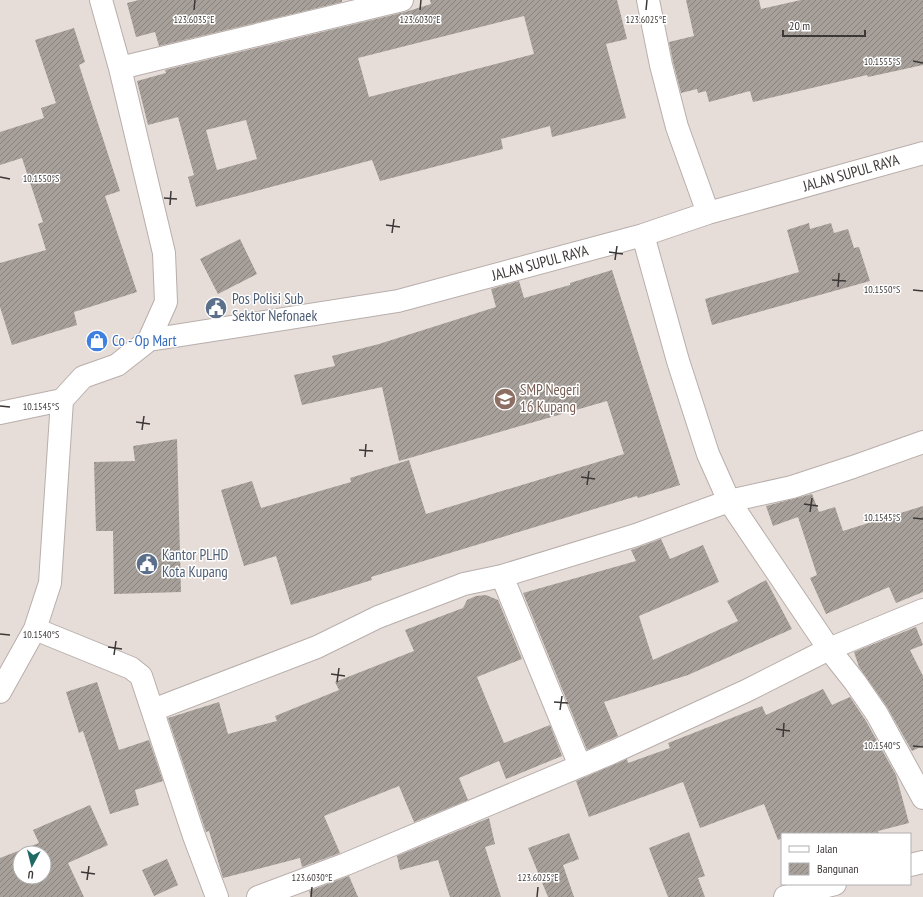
<svg xmlns="http://www.w3.org/2000/svg" width="923" height="897" viewBox="0 0 923 897" font-family="'PT Sans Narrow',sans-serif">
<style>
.building{fill:url(#building-hatch);fill-rule:evenodd}
.lines{fill:none;stroke-linecap:round;stroke-linejoin:round}
.minor-casing{stroke:#b8aeab;stroke-width:24}
.minor{stroke:#fff;stroke-width:22}
.ticks{fill:none;stroke:#3c3837;stroke-width:1.5}
.labels{text-anchor:middle;stroke-width:3;stroke-linejoin:round;paint-order:stroke}
.street-label{font-size:15px;fill:#3c3837;stroke:#fff}
.service-label{font-size:15px;fill:#4e5e75;stroke:#fff;text-anchor:start}
.shop-label{font-size:15px;fill:#366cbe;stroke:#fff;text-anchor:start}
.education-label{font-size:15px;fill:#785e54;stroke:#fff;text-anchor:start}
.ticks-label{font-size:10px;text-anchor:middle;fill:#3c3837;stroke:#fff;stroke-width:3;stroke-linejoin:round;paint-order:stroke}
</style>
<defs>
<pattern id="building-hatch" width="6" height="6" patternUnits="userSpaceOnUse"><rect width="6" height="6" fill="#a7a09a"/><path d="M-1 1l2-2M0 6l6-6M5 7l2-2" fill="none" stroke="#89837e"/></pattern>
</defs>
<rect width="100%" height="100%" fill="#e6dcd8"/>
<path class="building" d="M 139,0 L 342,0 L 342,2 L 159,46 L 155,32 L 136,37 L 127,3 Z
M 430,0 L 617,0 L 627,39 L 606,44 L 626,118 L 552,137 L 550,126 L 501,139 L 503,149 L 380,181 L 372,160 L 196,207 L 188,177 L 194,175 L 178,117 L 148,125 L 137,81 L 166,73 L 165,70 L 405,12 L 431,4 ZM 524,16 L 534,54 L 369,97 L 358,58 ZM 246,120 L 257,159 L 217,170 L 206,130 Z
M 686,0 L 759,0 L 761,9 L 801,0 L 923,0 L 923,65 L 868,77 L 867,75 L 753,102 L 750,91 L 709,102 L 706,91 L 698,93 L 697,89 L 681,93 L 673,62 L 669,42 L 694,36 Z
M 74,28 L 85,62 L 79,65 L 120,191 L 105,196 L 137,292 L 74,312 L 77,325 L 12,345 L 0,307 L 0,263 L 46,250 L 38,224 L 43,222 L 22,158 L 0,165 L 0,132 L 44,118 L 41,108 L 56,103 L 35,40 Z
M 809,223 L 810,229 L 831,223 L 834,233 L 848,229 L 854,248 L 859,247 L 870,281 L 712,325 L 705,299 L 799,272 L 787,230 Z
M 240,239 L 257,274 L 218,294 L 200,259 Z
M 612,270 L 680,485 L 638,498 L 637,496 L 371,577 L 372,580 L 291,605 L 276,556 L 244,566 L 221,490 L 252,481 L 261,508 L 351,482 L 350,478 L 409,460 L 426,514 L 624,454 L 607,401 L 399,461 L 382,387 L 302,405 L 294,375 L 335,366 L 332,356 L 379,344 L 496,307 L 491,289 L 519,281 L 524,298 L 570,285 L 570,283 Z
M 177,439 L 181,592 L 114,594 L 113,531 L 96,531 L 94,462 L 135,461 L 133,446 Z
M 812,494 L 819,512 L 835,507 L 843,531 L 923,506 L 923,592 L 896,603 L 889,587 L 826,614 L 810,578 L 817,575 L 798,517 L 773,526 L 766,506 Z
M 661,539 L 670,559 L 703,545 L 719,582 L 639,616 L 653,660 L 738,621 L 727,601 L 766,580 L 792,629 L 688,675 L 604,702 L 618,736 L 587,750 L 523,593 L 636,561 L 631,550 Z
M 486,595 L 498,600 L 522,659 L 477,677 L 504,743 L 550,725 L 562,756 L 506,779 L 499,761 L 459,778 L 468,800 L 414,822 L 399,786 L 324,816 L 340,853 L 302,867 L 300,858 L 223,878 L 209,831 L 206,832 L 168,718 L 219,702 L 228,734 L 277,721 L 275,716 L 339,690 L 335,682 L 414,651 L 405,630 L 463,608 L 467,600 L 476,596 Z
M 916,627 L 923,645 L 910,650 L 923,676 L 923,746 L 912,751 L 887,707 L 859,667 L 854,652 Z
M 97,682 L 119,750 L 149,740 L 163,781 L 135,790 L 139,805 L 110,814 L 83,731 L 79,733 L 66,692 Z
M 823,689 L 832,705 L 850,697 L 866,721 L 896,775 L 909,823 L 878,831 L 879,834 L 782,834 L 782,838 L 778,840 L 764,804 L 700,828 L 683,782 L 589,817 L 576,781 L 627,759 L 628,763 L 670,748 L 668,743 L 762,706 L 766,715 Z
M 90,805 L 108,845 L 68,863 L 84,897 L 0,897 L 0,858 L 39,843 L 33,830 ZM 20,853 L 44,853 L 44,877 L 20,877 Z
M 489,818 L 495,844 L 485,847 L 501,897 L 450,897 L 438,860 L 400,870 L 397,856 Z
M 689,832 L 705,876 L 698,878 L 705,897 L 668,897 L 649,848 Z
M 569,833 L 579,859 L 563,865 L 574,897 L 548,897 L 528,848 Z
M 167,859 L 178,885 L 154,896 L 142,870 Z
M 349,876 L 358,897 L 311,897 L 309,891 Z"/>
<g class="lines">
<g class="minor-casing">
<path id="minor" d="M 648,0 L 661,65 L 677,127 L 708,213
M 120,68 L 402,0
M 643,235 L 678,361 L 708,454 L 729,501 L 829,649 L 855,682 L 877,714 L 923,798
M 149,340 L 398,301 L 643,235 L 708,213 L 923,153
M 0,413 L 62,400
M 502,576 L 580,766
M 35,629 L 131,668 L 141,676 L 194,836 L 217,897
M 0,692 L 35,629 L 50,583 L 62,400 L 83,377 L 117,365 L 149,340 L 166,302 L 164,253 L 120,68 L 101,0
M 153,710 L 317,647 L 378,617 L 464,584 L 502,576 L 636,535 L 729,501 L 792,487 L 853,467 L 923,442
M 910,865 L 923,862
M 258,897 L 346,864 L 611,753 L 746,691 L 829,649 L 923,610
M 785,897 L 835,884"/>
</g>
<use href="#minor" class="minor"/>
</g>
<path class="ticks" d="M 194,10 L 195,0M 420,10 L 421,0M 646,10 L 647,0M 913,61 L 923,63M 0,177 L 10,179M 164,198 L 177,199M 170,205 L 171,191M 386,225 L 400,227M 392,233 L 394,219M 609,252 L 623,254M 615,260 L 617,246M 832,280 L 846,281M 838,287 L 839,273M 913,290 L 923,291M 0,406 L 10,407M 136,422 L 150,424M 142,430 L 144,416M 359,450 L 373,451M 365,457 L 366,444M 581,477 L 595,479M 587,485 L 589,471M 804,504 L 818,506M 810,512 L 812,498M 913,518 L 923,519M 0,634 L 10,635M 108,647 L 122,649M 114,655 L 116,641M 331,674 L 345,676M 337,682 L 339,668M 554,702 L 568,703M 560,710 L 562,696M 776,729 L 790,731M 783,737 L 784,723M 913,746 L 923,747M 81,872 L 95,874M 87,880 L 89,866M 311,897 L 312,887M 537,897 L 538,887"/>
<defs>
<g id="civic-disc" transform="scale(1.15)"><circle r="9.5" fill="#5c6f8a" stroke="#fff"/><path d="M-.6-6.5H3V-4.5H.6V-3L4-1V1h2V6H-6V1h2V-1L-.6-3ZM-1.2 2.5V6h2.4V2.5Z" fill="#fff"/></g>
<g id="shop-disc" transform="scale(1.15)"><circle r="9.5" fill="#3f7fe0" stroke="#fff"/><path d="M-5-2.5h2.3a2.7 3.5 0 0 1 5.4 0H5L5.5 6h-11ZM-1.5-2.5h3a1.5 2.3 0 0 0-3 0Z" fill="#fff"/></g>
<g id="school-disc" transform="scale(1.15)"><circle r="9.5" fill="#8d6e63" stroke="#fff"/><path d="M0-5L7-2L0 1L-7-2ZM-4 1L0 2.5L4 1V4Q0 6-4 4Z" fill="#fff"/></g>
</defs>
<g fill-rule="evenodd">
<use href="#civic-disc" x="216" y="308"/>
<use href="#shop-disc" x="97" y="341"/>
<use href="#school-disc" x="505" y="399"/>
<use href="#civic-disc" x="147" y="564"/>
</g>
<g class="labels">
<g class="street-label">
<text transform="translate(851 173) rotate(-16)" y="5">JALAN SUPUL RAYA</text>
<text transform="translate(540 263) rotate(-15)" y="5">JALAN SUPUL RAYA</text>
</g>
<g class="service-label">
<text x="232" y="304">Pos Polisi Sub<tspan x="232" dy="17">Sektor Nefonaek</tspan></text>
<text x="162" y="560">Kantor PLHD<tspan x="162" dy="17">Kota Kupang</tspan></text>
</g>
<g class="shop-label">
<text x="112" y="346">Co - Op Mart</text>
</g>
<g class="education-label">
<text x="520" y="395">SMP Negeri<tspan x="520" dy="17">16 Kupang</tspan></text>
</g>
</g>
<g class="ticks-label">
<text x="194" y="23">123.6035°E</text>
<text x="420" y="23">123.6030°E</text>
<text x="646" y="23">123.6025°E</text>
<text x="882" y="65">10.1555°S</text>
<text x="41" y="182">10.1550°S</text>
<text x="882" y="293">10.1550°S</text>
<text x="41" y="410">10.1545°S</text>
<text x="882" y="521">10.1545°S</text>
<text x="41" y="638">10.1540°S</text>
<text x="882" y="749">10.1540°S</text>
<text x="312" y="881">123.6030°E</text>
<text x="538" y="881">123.6025°E</text>
</g>
<rect x="781" y="833" width="130" height="52" fill="#ffffff" stroke="#b1afaf"/>
<rect x="789" y="846" width="20" height="6" fill="#ffffff" stroke="#b1afaf"/>
<text x="817" y="853" font-size="12" fill="#3c3837">Jalan</text>
<rect x="789" y="863" width="20" height="12" fill="url(#building-hatch)" stroke="#b1afaf"/>
<text x="817" y="873" font-size="12" fill="#3c3837">Bangunan</text>
<g transform="translate(32 865) rotate(187)"><circle r="19" fill="#ffffff" stroke="#b1afaf"/>
<path d="M0-3L7 15L0 10L-7 15Z" fill="#1f6964"/>
<text y="-6" font-size="11" font-weight="bold" text-anchor="middle" fill="#3c3837">U</text>
</g>
<path d="M783 30v6h82v-6" fill="none" stroke="#3c3837" stroke-width="2"/>
<text x="789" y="30" font-size="12" fill="#3c3837" stroke="#ffffff" stroke-width="3" paint-order="stroke">20 m</text>
</svg>
